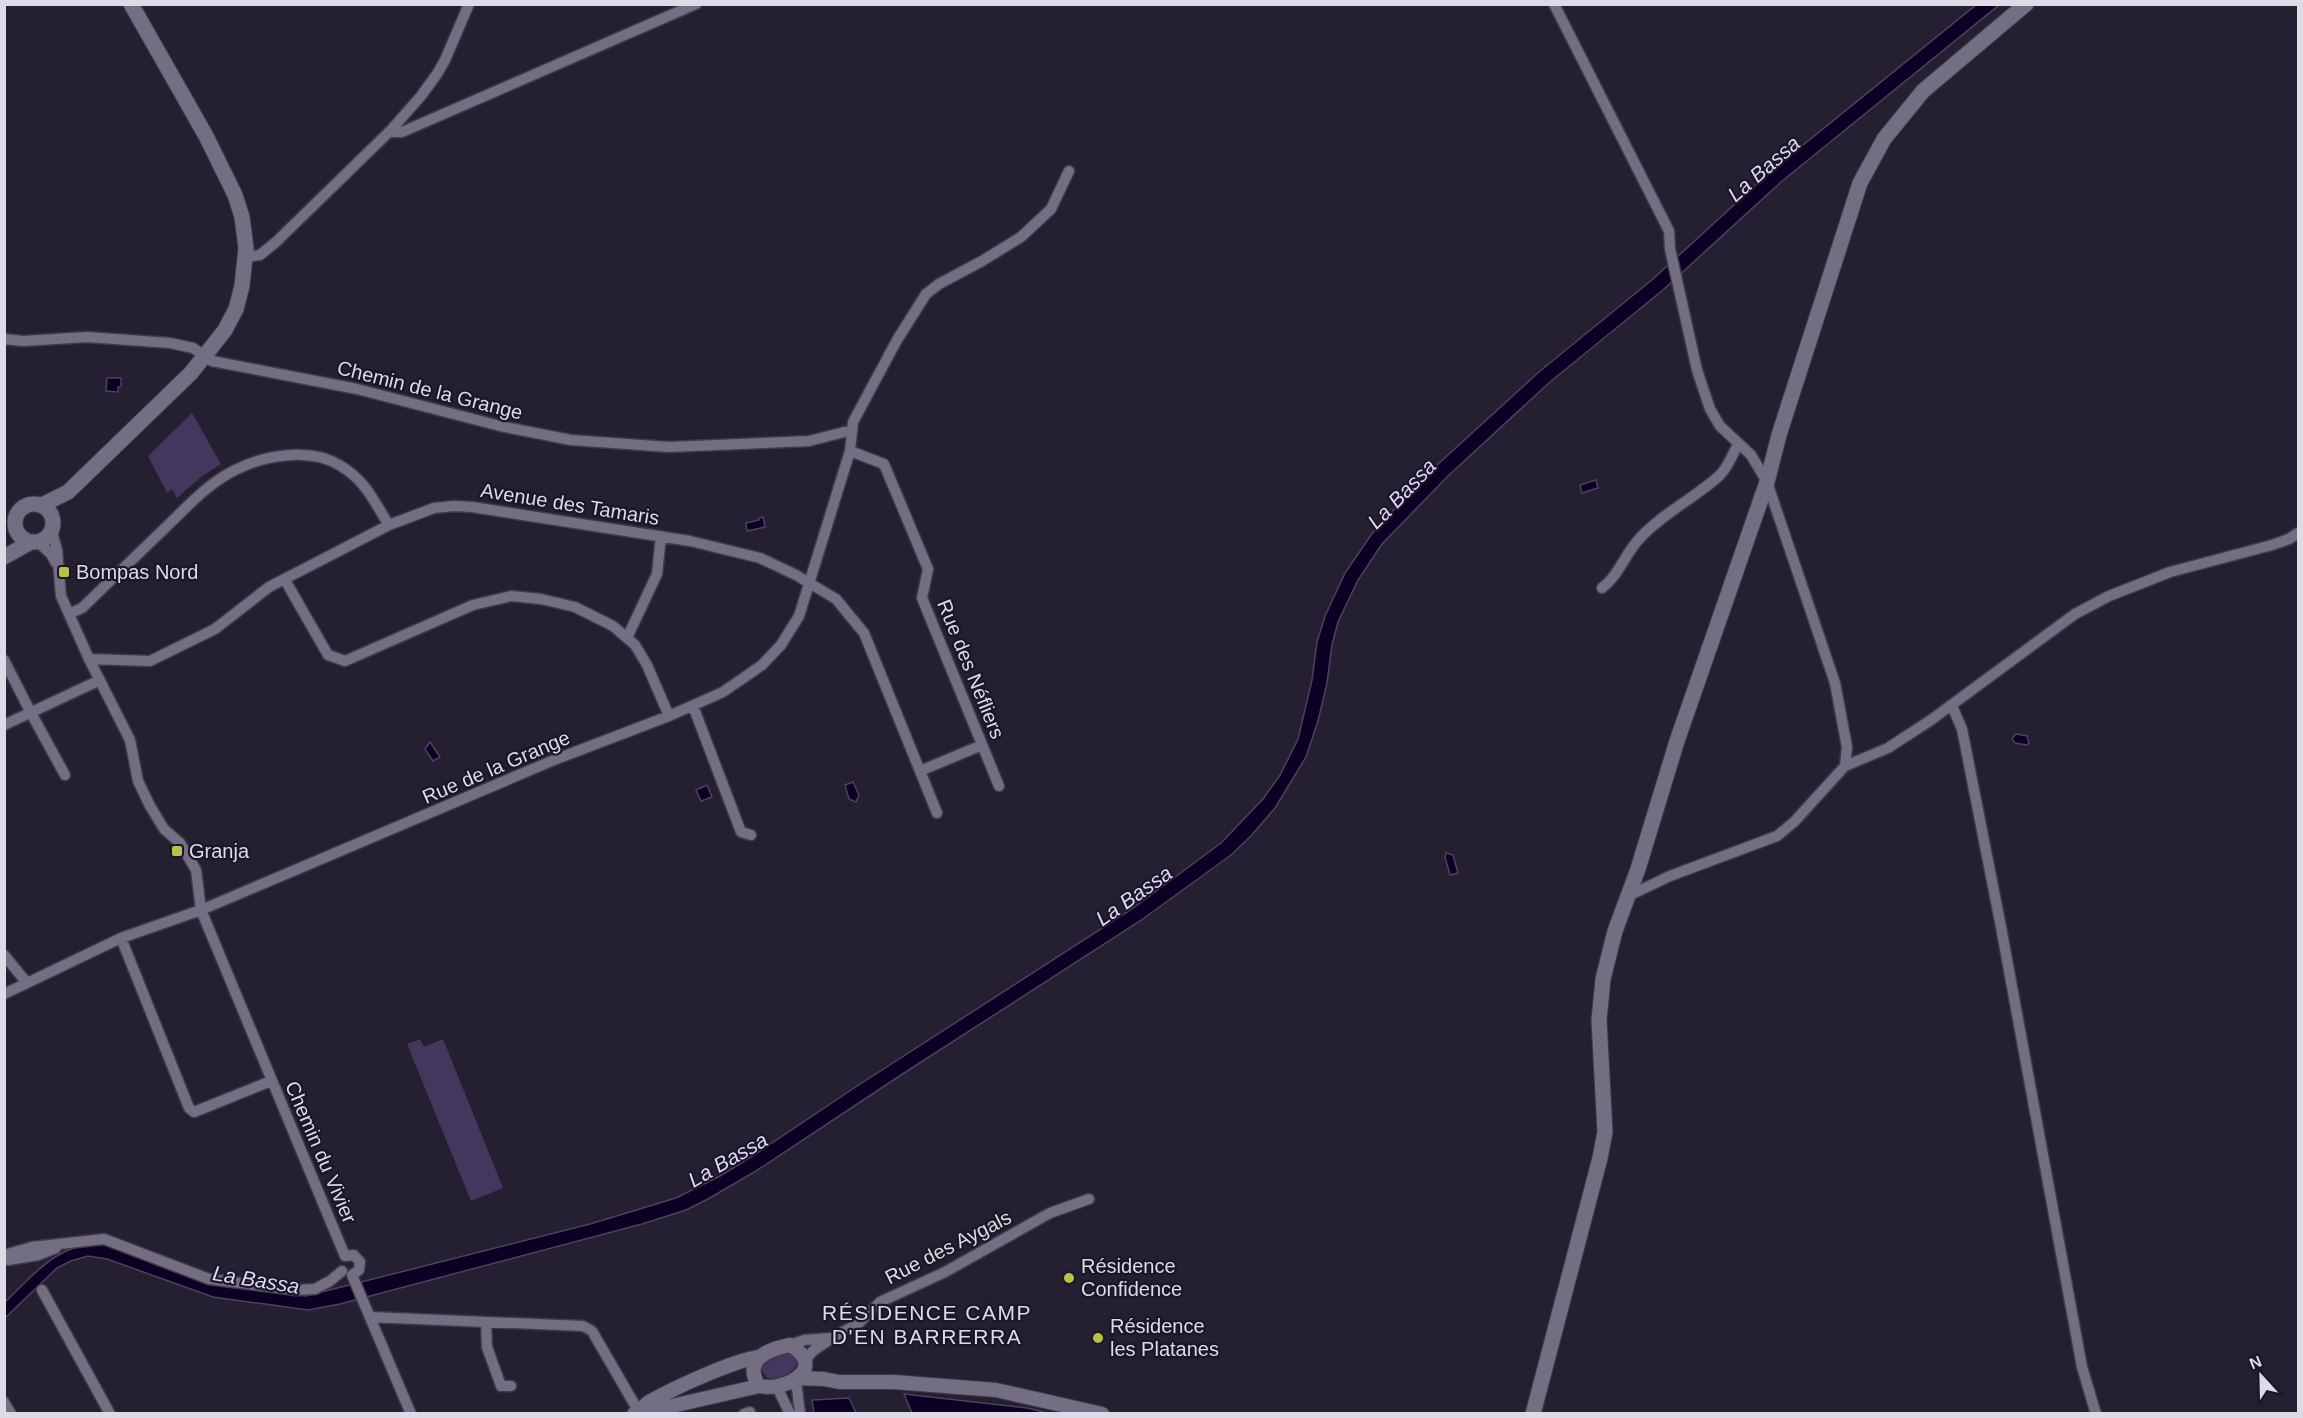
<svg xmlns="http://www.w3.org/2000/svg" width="2303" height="1418" viewBox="0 0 2303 1418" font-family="Arial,sans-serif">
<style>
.green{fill:#42385d}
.water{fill:#0d0025;stroke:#4c425f;stroke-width:1.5}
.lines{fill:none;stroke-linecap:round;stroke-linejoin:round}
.minor-casing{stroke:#403b4a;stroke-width:13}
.tertiary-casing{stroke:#403b4a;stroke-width:16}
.secondary-casing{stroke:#403b4a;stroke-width:17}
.minor{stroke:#736e82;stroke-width:10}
.tertiary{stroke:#736e82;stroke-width:14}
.secondary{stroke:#736e82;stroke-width:15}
.poi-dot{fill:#b4c24b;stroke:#1b1727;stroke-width:2}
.labels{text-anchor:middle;stroke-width:4.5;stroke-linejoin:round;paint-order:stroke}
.street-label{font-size:20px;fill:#dedbe7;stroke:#1b1727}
.poi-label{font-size:20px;fill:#dedbe7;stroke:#1b1727;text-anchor:start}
.water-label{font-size:21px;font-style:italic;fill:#ded6fb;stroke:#1b1727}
.neighbourhood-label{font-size:21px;letter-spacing:1.5px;fill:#dedbe7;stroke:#1b1727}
</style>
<rect width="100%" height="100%" fill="#242031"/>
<path class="green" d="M 192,413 L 221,464 L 201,477 L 177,498 L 172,489 L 167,493 L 148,456 Z
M 420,1039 L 424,1047 L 443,1039 L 503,1188 L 471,1201 L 407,1044 Z
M 790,1353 L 796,1357 L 798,1362 C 793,1374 779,1380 767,1378 L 761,1369 C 766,1359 779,1355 790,1353 Z"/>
<path class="water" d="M 1976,5 L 1999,5 L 1781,182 L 1663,290 L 1550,382 L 1448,476 L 1382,544 L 1358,580 L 1338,622 L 1332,645 L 1327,683 L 1318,721 L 1306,757 L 1275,808 L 1251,836 L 1231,855 L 1140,921 L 901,1075 L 756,1171 L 708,1199 L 686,1210 L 642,1224 L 340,1304 L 308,1310 L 213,1297 L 107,1259 L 88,1256 L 71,1261 L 57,1268 L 5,1318 L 5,1302 C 37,1272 61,1238 110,1246 L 218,1285 L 306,1296 L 590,1224 L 676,1198 L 720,1176 L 748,1159 L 854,1088 L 1132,909 L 1221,843 L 1263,799 L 1280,775 L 1298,739 L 1312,680 L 1317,642 L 1325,616 L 1345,573 L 1371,535 L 1401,502 L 1437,465 L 1540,371 L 1653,279 L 1771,171 Z
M 107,378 L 121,378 L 121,386 L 118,387 L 118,392 L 106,391 Z
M 1596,480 L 1598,488 L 1582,493 L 1580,485 Z
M 763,517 L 765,527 L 747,531 L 746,523 L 759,520 L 759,518 Z
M 2016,734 L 2027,736 L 2029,743 L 2027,745 L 2015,743 L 2012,739 Z
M 430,742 L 440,757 L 433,761 L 425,749 Z
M 853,782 L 859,795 L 856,802 L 849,799 L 845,785 Z
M 707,785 L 712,797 L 701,801 L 696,790 Z
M 1446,853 L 1453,855 L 1458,873 L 1450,875 L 1445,857 Z
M 904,1394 L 1027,1408 L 1048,1413 L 912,1413 Z
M 849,1398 L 856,1413 L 814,1413 L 812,1400 Z"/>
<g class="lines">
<g class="minor-casing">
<path id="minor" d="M 1554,4 L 1669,231 L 1670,249 L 1697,370 L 1710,409 L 1720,426 L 1751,455 L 1767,482 L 1835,683 L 1847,747 L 1845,766 L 1794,822 L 1777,836 L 1670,876 L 1628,896
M 391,130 L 393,132 L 402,132 L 696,4
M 246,257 L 260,255 L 276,242 L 391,130 L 421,96 L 437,74 L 445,60 L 469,4
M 4,339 L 23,341 L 87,337 L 170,343 L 193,348 L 212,361 L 357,389 L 500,426 L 571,440 L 669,447 L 809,441 L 852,430
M 850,451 L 884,464 L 928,569 L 922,598 L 999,786
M 52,532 L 57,550 L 61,596 L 89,659 L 130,740 L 138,781 L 150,806 L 164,829 L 180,843 L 196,870 L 201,910 L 345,1256
M 38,542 L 51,554 L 56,563
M 285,580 L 328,655 L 345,661 L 473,605 L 511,596 L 541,599 L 575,607 L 613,626 L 627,638 L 635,645 L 647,665 L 669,716
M 1602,588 C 1620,574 1624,555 1640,538 C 1663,513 1695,498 1720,475 C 1728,467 1733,454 1738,444
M 69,614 L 82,608 C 109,582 137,555 164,529 C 186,508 207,484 235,470 C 265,455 310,447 341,466 C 367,482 374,502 389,525
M 627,638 L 657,574 L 661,536
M 89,659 L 150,661 L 215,629 L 269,587 L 389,525 L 434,508 L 454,506 L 472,507 L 690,541 L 760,558 L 796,575 L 836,599 L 864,633 L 937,813
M 4,660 L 31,713 L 65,775
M 693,706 L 741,832 L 751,835
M 1952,706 L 1962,729 L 2001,927 L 2082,1367 L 2096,1414
M 4,725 L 100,680
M 1845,766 L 1888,748 L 1931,720 L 2075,614 L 2109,596 L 2170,572 L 2272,545 L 2289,539 L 2298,533
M 920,771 L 982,745
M 121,938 L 189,1108 L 194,1112 L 271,1081
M 4,955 L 27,983
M 4,994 L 121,938 L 201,910 L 554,760 L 669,716 L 723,692 L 762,665 L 781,645 L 799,616 L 850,451 L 853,422 L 897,340 L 926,294 L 939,284 L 982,261 L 1021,237 L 1051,209 L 1069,171
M 4,1255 L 32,1247 L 104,1239 L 209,1279 L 296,1290 L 315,1289 L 330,1281 L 342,1271
M 345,1256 L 354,1255 L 360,1262 L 359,1270 L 352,1275
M 4,1259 L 9,1260 L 38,1255 L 56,1248
M 352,1275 L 411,1414
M 42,1290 L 110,1414
M 370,1317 L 583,1326 L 592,1331 L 636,1407 L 642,1414
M 486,1323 L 487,1347 L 501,1386 L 511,1386
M 790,1345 L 804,1340 L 831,1338
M 805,1360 L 814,1350 L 832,1338 L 859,1323 L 880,1302 L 945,1272 L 1050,1213 L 1089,1199
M 796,1380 L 800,1414
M 777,1387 L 790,1414
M 4,1402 L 11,1414
M 744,1414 L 750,1412"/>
</g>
<g class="tertiary-casing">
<path id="tertiary" d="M 790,1345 C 828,1367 787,1392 759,1386 C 742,1360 768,1349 790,1345 Z
M 798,1378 L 824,1379 L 839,1382 L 894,1382 L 996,1390 L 1102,1414
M 639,1411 L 650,1411 L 759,1386
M 634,1414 C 640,1410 644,1406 649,1402 C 674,1388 732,1361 759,1357"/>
</g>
<g class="secondary-casing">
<path id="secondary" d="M15 523a19 19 0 1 1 38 0a19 19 0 1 1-38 0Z
M 42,505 L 68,492 L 191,373 L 225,330 L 236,309 L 242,286 L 246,248 L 242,217 L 235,195 L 206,136 L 131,4
M 4,557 L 31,542
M 1533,1414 L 1600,1158 L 1605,1132 L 1599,1020 L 1603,979 L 1615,931 L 1638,869 L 1677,741 L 1767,482 L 1779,435 L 1860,183 L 1884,139 L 1923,91 L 2026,4"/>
</g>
<use href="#minor" class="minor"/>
<use href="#tertiary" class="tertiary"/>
<use href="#secondary" class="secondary"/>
</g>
<g class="poi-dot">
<rect x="58" y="566" width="12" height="12" rx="3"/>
<rect x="171" y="845" width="12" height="12" rx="3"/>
<circle cx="1069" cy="1278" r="6"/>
<circle cx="1098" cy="1338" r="6"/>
</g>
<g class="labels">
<g class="street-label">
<text transform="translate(430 390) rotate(14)" y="7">Chemin de la Grange</text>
<text transform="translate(570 504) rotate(9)" y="7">Avenue des Tamaris</text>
<text transform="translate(971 669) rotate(68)" y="7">Rue des Néfliers</text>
<text transform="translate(496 767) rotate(-23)" y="7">Rue de la Grange</text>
<text transform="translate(321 1152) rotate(67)" y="7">Chemin du Vivier</text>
<text transform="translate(948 1247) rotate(-27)" y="7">Rue des Aygals</text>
</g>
<g class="poi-label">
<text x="76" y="579">Bompas Nord</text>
<text x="189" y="858">Granja</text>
<text x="1081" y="1273">Résidence<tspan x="1081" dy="23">Confidence</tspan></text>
<text x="1110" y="1333">Résidence<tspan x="1110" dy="23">les Platanes</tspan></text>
</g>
<g class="water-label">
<text transform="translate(1764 169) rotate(-41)" y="7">La Bassa</text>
<text transform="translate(1402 494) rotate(-46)" y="7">La Bassa</text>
<text transform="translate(1134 896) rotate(-35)" y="7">La Bassa</text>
<text transform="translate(728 1160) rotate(-30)" y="7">La Bassa</text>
<text transform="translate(256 1280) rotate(9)" y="7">La Bassa</text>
</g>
<g class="neighbourhood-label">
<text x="927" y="1320">RÉSIDENCE CAMP<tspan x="927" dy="24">D'EN BARRERRA</tspan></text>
</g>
</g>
<rect width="2303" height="1418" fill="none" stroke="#dedbe7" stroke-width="12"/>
<g transform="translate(2261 1376) rotate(338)" stroke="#1b1727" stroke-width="4.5" paint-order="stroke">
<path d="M0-4.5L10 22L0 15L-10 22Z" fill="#dedbe7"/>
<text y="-9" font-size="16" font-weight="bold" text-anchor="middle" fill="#dedbe7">N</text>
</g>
</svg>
